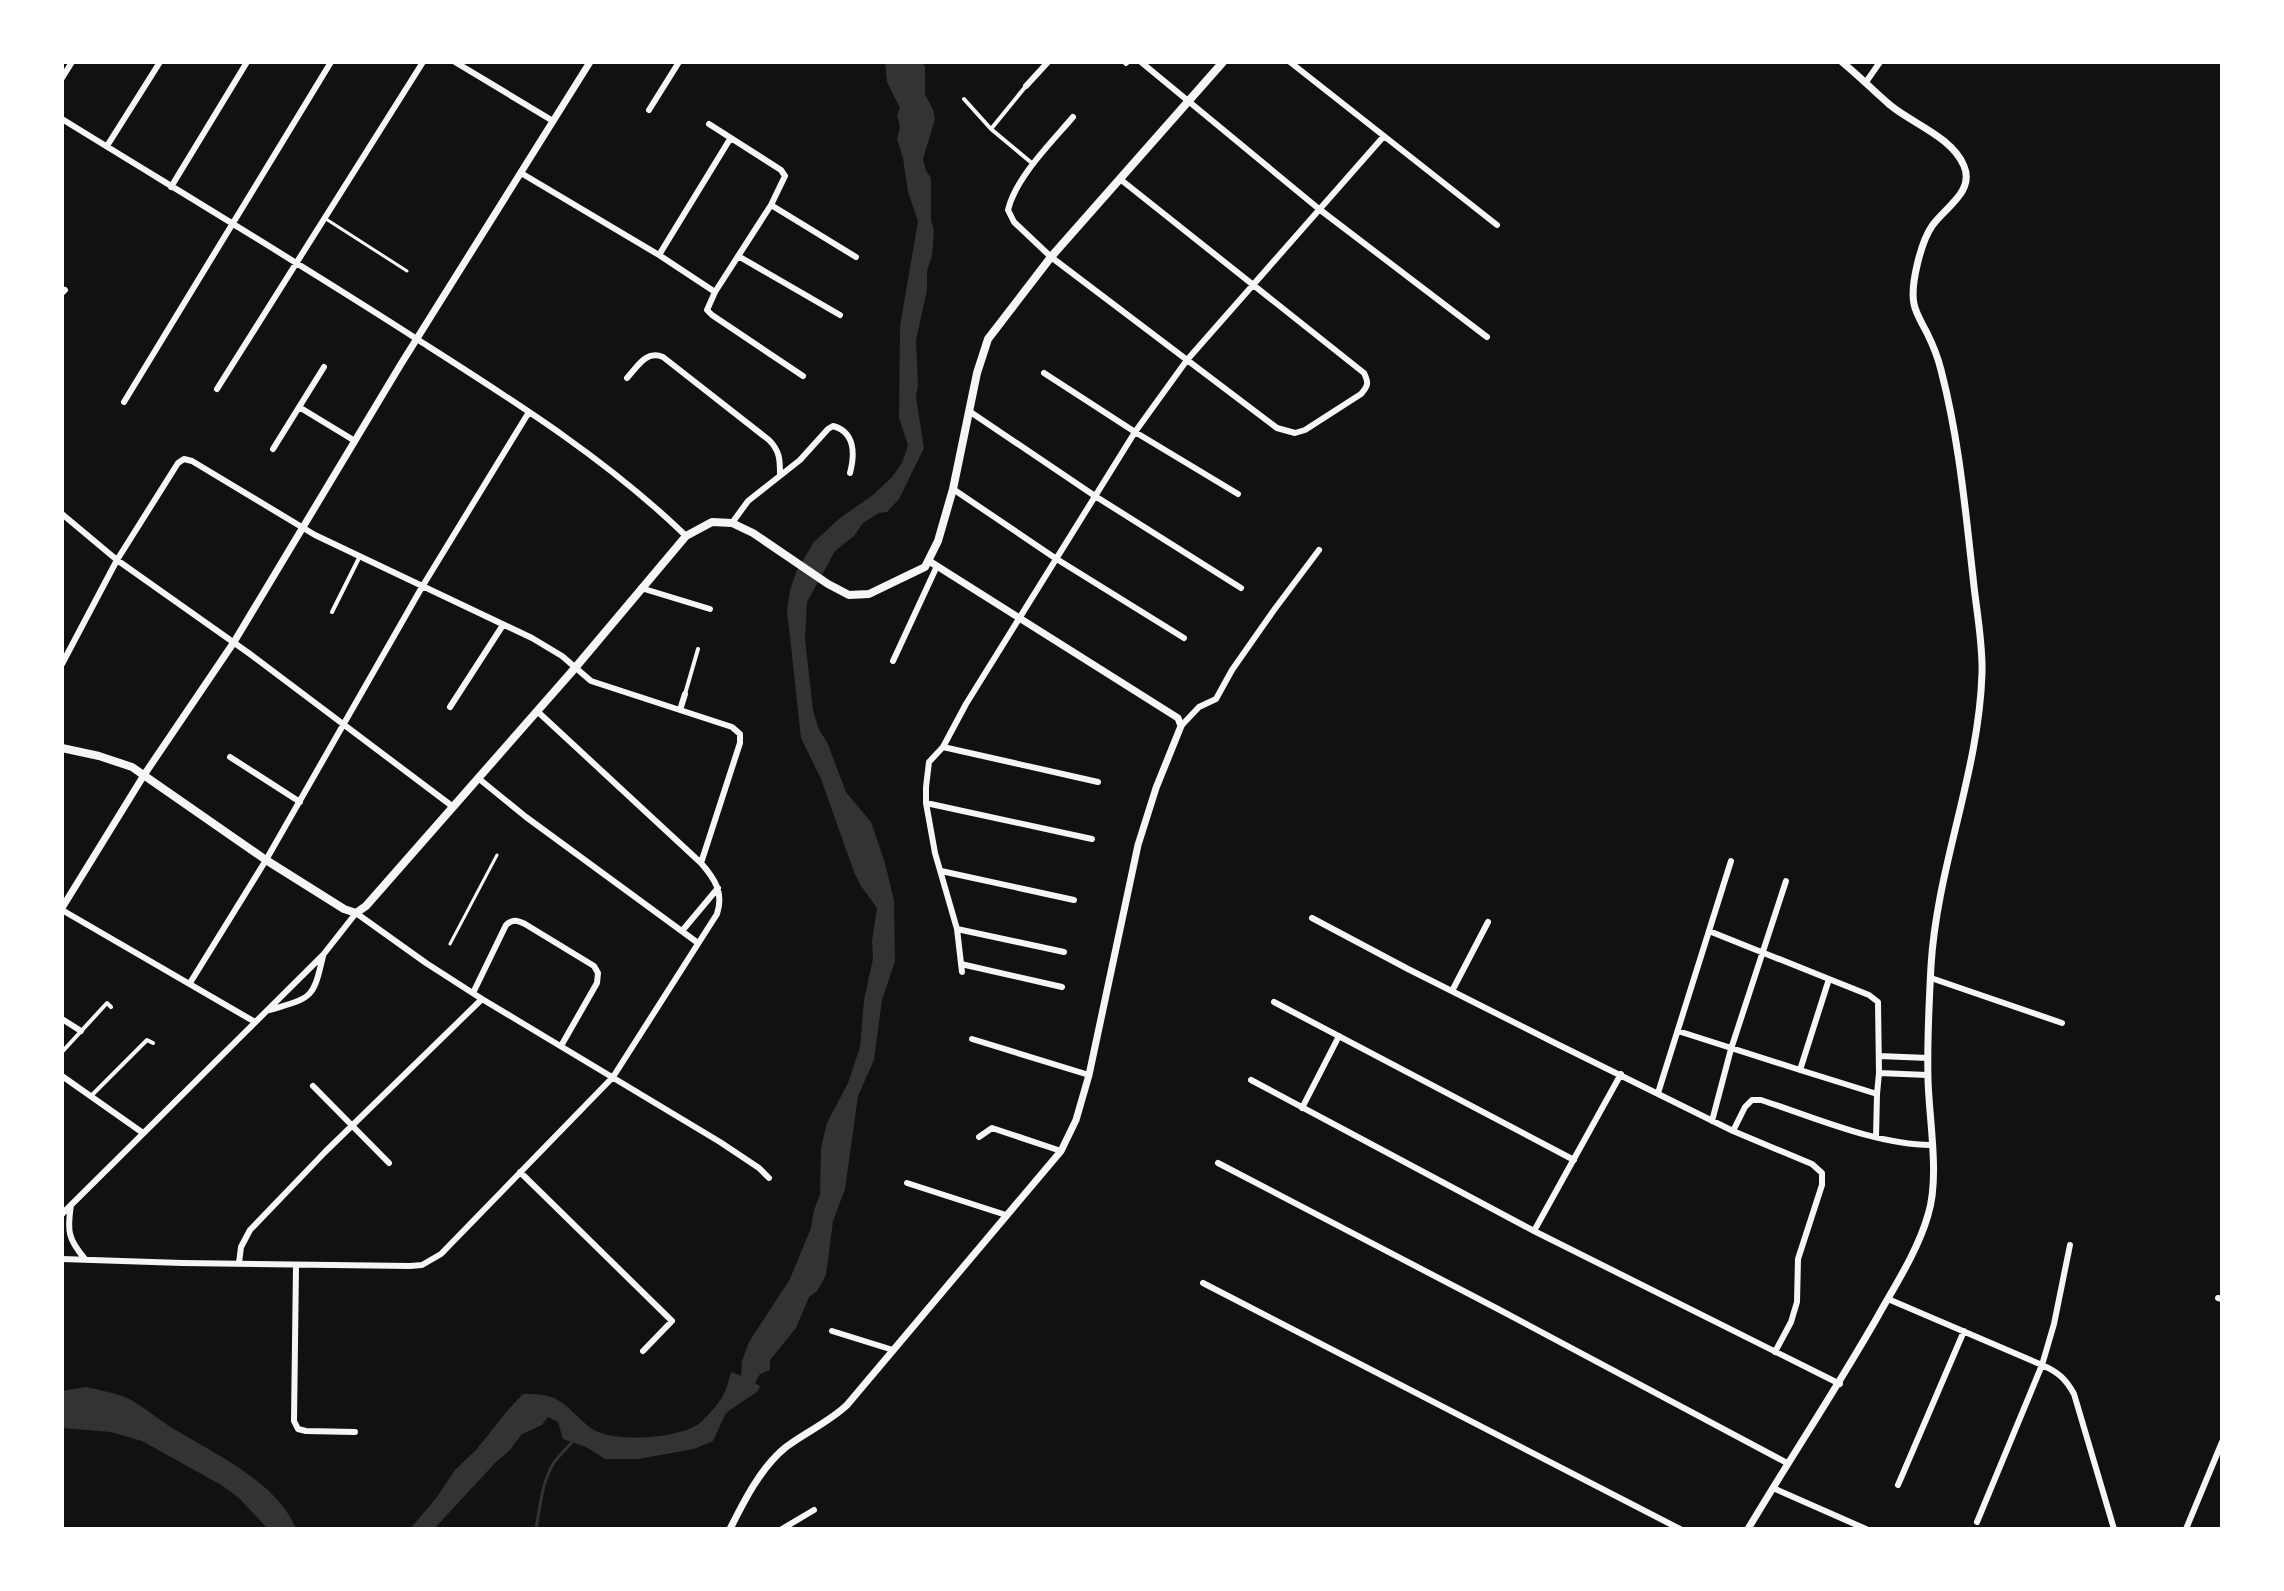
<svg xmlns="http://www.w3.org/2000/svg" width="2284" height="1591" viewBox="0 0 2284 1591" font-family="'Open Sans',sans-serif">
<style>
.water{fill:#333}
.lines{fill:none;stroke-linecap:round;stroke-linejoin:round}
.stream{stroke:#333;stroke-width:3}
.service{stroke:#f5f5f5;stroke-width:3}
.pedestrian{stroke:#f5f5f5;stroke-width:4}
.minor{stroke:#f5f5f5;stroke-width:6}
.tertiary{stroke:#f5f5f5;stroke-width:7}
.secondary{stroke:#f5f5f5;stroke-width:8}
</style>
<rect width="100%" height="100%" fill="#111"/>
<path class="water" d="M 885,62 L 922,62 L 925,67 L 925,94 L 933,110 L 935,119 L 923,159 L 926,171 L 931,178 L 931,219 L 934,230 L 932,256 L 927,271 L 927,290 L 916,340 L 918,385 L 916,397 L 924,448 L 899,499 L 887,512 L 879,513 L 863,523 L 854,536 L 835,551 L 807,602 L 805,639 L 813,710 L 819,730 L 827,742 L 846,792 L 871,822 L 885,863 L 894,901 L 895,961 L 882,1000 L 874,1060 L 858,1096 L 845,1189 L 833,1221 L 826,1275 L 817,1291 L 809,1297 L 796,1328 L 770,1360 L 770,1370 L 760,1374 L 755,1383 L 760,1386 L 758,1391 L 726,1413 L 713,1441 L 694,1449 L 638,1459 L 605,1459 L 586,1447 L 563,1439 L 558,1422 L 548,1417 L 542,1425 L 522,1434 L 509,1451 L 495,1463 L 434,1529 L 410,1529 L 437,1497 L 455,1470 L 476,1450 L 508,1410 L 523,1394 C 533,1394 544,1394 554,1398 C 568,1404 579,1420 592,1429 C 614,1443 679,1439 700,1423 C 708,1416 723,1399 726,1389 C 729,1383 728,1378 732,1372 L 741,1376 L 742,1361 L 749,1342 L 790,1279 L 811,1228 L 814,1210 L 820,1195 L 821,1148 L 827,1123 L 848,1083 L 860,1047 L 864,1000 L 873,959 L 872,941 L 877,908 L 861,886 L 854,872 L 821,779 L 801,738 L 787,610 L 790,590 L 797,570 L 814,542 L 840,518 L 873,495 L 892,477 L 902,463 L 908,445 L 899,418 L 900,326 L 918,221 L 908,192 L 903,158 L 897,139 L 900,126 L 897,115 L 900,108 L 887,82 Z
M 86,1387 C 98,1390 111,1392 122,1396 C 138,1402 154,1416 169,1426 C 211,1452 277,1481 296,1529 L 268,1529 L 240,1499 L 223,1486 L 142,1441 L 111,1432 L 62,1428 L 62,1391 Z"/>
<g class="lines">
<path class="stream" d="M 536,1529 C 540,1507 542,1480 555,1461 C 560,1455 567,1448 572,1442"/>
<path class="service" d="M 326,219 L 407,271
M 450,944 L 497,855"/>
<path class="pedestrian" d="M 964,99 L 991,129 L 1033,164
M 991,129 L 1026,86
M 332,612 L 359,558
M 685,694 L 698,649
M 62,1052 L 107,1003 L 111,1007
M 91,1096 L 147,1040 L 153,1043"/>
<path class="minor" d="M 455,62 L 553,121
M 1141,62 L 1319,209 L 1487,337
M 1290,62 L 1497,225
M 1126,63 L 1127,62
M 62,78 L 72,62
M 1866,82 L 1880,62
M 1026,86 L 1048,62
M 649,110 L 679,62
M 1073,117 C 1051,143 1016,177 1008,210 L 1014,222 L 1051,257 L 1277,428 L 1295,433 L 1305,430 L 1361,394 C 1368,386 1369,383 1364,373 L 1120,179
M 62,119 C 182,193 304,266 423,343 C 514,401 608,460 686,536
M 709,124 L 781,170 L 785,176 L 771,205 L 715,292 L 707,310 L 712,315 L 803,376
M 107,146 L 160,62
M 521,173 L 659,255 L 715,292
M 171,187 L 247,62
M 771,205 L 856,257
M 659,255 L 730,139
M 738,256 L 840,315
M 62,293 L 65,290
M 1044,373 L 1135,432 L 1238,494
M 627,378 C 638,366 646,350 663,357 L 769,440 C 780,451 780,460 780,475
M 217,389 L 423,62
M 124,402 L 331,62
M 299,407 L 355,441
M 969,411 L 1095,496 L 1241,588
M 273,449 L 324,367
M 953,489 L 1055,558 L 1184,638
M 62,514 L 117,560 L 250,654 L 452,806
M 732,523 L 748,501 L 800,460 L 828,429 L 833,426 C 855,432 855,454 850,473
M 641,588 L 710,609
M 893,661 L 937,566
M 62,664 L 117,560 L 178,463 L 184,459 L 192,461 L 315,535 L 532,638 L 562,656 L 591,681 L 732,727 L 740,734 L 740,743 L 701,863
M 450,707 L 503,625
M 680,710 L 685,694
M 1181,726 L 1199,707 L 1216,699 L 1232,670 L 1274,610 L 1319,550
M 943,747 L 1098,782
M 230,757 L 300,802
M 478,778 L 526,817 L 698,943
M 926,803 L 1092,839
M 941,871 L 1074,900
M 62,910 L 255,1022
M 1312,918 L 1408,969 L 1555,1043 L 1733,1131 L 1812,1164 L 1822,1173 L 1822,1185 L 1798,1259 L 1797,1302 L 1791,1322 L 1775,1352
M 957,929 L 1064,952
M 682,931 L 718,888
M 1709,931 L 1829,979
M 961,964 L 1062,987
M 962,972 L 957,929 L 935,853 L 926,803 L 926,787 L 929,762 L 943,747 L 966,704 L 1135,432 L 1187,360 L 1384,136
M 1931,978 L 2062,1023
M 1829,979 L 1869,995 L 1878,1002 L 1879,1073 L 1877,1094 L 1800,1070 Z
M 190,983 L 266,860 L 422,587 L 529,412
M 1452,991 L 1488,922
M 473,993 L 506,925 C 513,919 517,920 525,924 L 594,966 L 598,973 L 597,983 L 561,1046
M 1274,1002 L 1574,1160
M 270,1010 C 312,997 313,1000 323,956
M 62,1019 L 81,1031
M 1678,1031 L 1800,1070
M 972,1039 L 1089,1075
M 1879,1056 L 1928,1058
M 1879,1073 L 1927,1075
M 62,1076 L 143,1133
M 1251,1080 L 1534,1231 L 1840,1384
M 313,1086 L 389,1163
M 1658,1093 L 1731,861
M 1302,1108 L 1339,1036
M 1712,1121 L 1731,1049 L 1786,881
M 1733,1131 L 1745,1107 L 1752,1100 L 1761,1100 C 1813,1117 1877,1145 1931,1145
M 979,1137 L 992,1128 L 1061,1151
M 1876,1137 L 1877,1094
M 1218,1163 L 1498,1309 L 1787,1463
M 520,1172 L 672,1321 L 643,1351
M 907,1183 L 1006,1215
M 71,1205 C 67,1231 68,1239 85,1259
M 62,1214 L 323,955 L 356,913 L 426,963 L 482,999 L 720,1142 L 759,1168 L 769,1178
M 1534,1231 L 1621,1074
M 62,1259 L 182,1263 L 410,1266 L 422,1265 L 441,1254 L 613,1077 L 717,914 C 724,893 715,879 701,863 L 537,711
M 239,1263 L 241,1247 L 250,1230 L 325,1152 L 482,999
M 296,1266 L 294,1421 L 298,1429 L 306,1431 L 355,1432
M 1203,1283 L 1680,1529
M 2218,1298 L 2222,1299
M 1888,1299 L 2042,1365 C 2058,1372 2066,1379 2074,1394 L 2114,1529
M 832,1331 L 893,1350
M 1898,1485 L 1964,1331
M 1773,1488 L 1866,1529
M 1977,1522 L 2042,1365 L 2054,1324 L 2070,1245
M 782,1529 L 814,1510
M 2186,1529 L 2222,1442"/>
<path class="tertiary" d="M 62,908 L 144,775 L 234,642 L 401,364 L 590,62
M 730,1529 C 744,1501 761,1467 786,1447 C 806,1432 829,1422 847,1405 L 1061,1151 L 1076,1120 L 1089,1075 L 1138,845 L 1156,788 L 1181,726 L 1178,718 L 929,561
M 1748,1529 C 1791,1457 1837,1388 1878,1316 C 1896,1284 1918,1250 1928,1215 C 1940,1177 1929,1120 1928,1079 C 1927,1042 1929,1003 1931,966 C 1937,866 1979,773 1982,673 C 1983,642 1976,609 1973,577 C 1965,507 1959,439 1941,370 C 1938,358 1933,345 1927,333 C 1922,323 1916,314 1914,304 C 1910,285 1921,242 1932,226 C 1944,208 1975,192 1964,166 C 1952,137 1913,124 1890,105 C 1874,91 1859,76 1842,62"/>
<path class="secondary" d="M 62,748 L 99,756 L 132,767 L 266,860 L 344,909 L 356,913 L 366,906 L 575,668 L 686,536 L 712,522 L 732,523 L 753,533 L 828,584 L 849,595 L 869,594 L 925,567 L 938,541 L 953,489 L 977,373 L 988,339 L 1051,257 L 1223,62"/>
</g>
<rect width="2284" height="1591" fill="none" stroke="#ffffff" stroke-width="128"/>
</svg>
